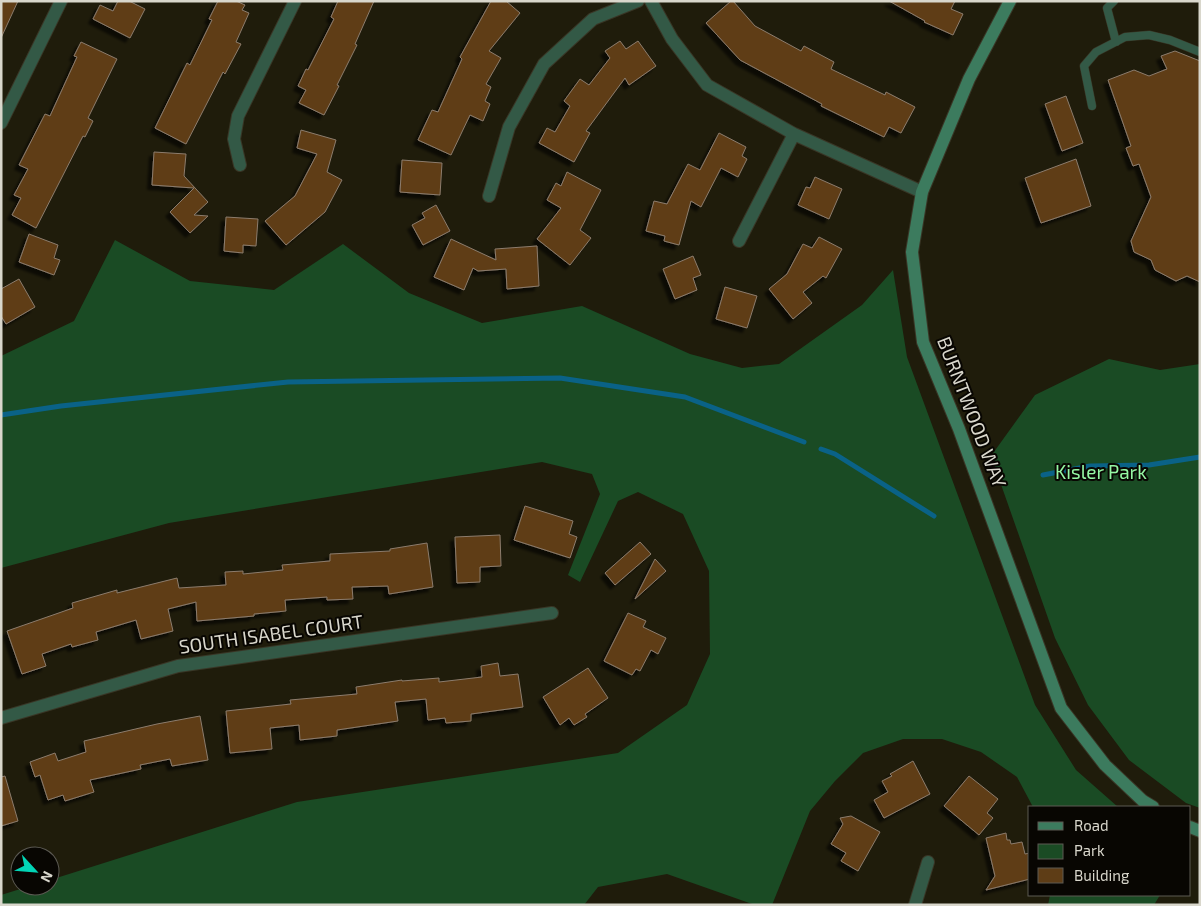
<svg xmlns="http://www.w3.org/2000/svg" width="1201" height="906" viewBox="0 0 1201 906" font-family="'Exo 2',sans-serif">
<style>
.green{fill:#1a4b24}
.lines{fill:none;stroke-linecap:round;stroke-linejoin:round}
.stream{stroke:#0a6287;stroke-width:5}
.building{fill:#5e3d16;stroke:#8c7c6d;filter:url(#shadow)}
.lane-casing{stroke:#393626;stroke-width:9}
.street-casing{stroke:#393626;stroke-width:14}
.secondary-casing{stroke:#393626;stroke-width:14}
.lane{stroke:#335946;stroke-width:8}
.street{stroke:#335946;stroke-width:12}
.secondary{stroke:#3c7b5e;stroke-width:12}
.labels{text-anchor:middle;stroke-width:4;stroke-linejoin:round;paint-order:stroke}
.street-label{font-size:19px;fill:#d9d7cc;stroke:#080602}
.park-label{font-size:19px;fill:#95f7a3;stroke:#080602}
</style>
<defs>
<filter id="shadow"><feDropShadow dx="-4.5" dy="4.5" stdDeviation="1" flood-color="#0009"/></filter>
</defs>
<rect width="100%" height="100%" fill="#1f1c0b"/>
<path class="green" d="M 115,240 L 190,281 L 274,290 L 343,244 L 409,293 L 482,323 L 582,306 L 690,354 L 742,368 L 779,364 L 862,305 L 893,270 L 907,357 L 1035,705 L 1076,770 L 1118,807 L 1033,807 L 1017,777 L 981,752 L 942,739 L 903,739 L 863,753 L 835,781 L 810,811 L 772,905 L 755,905 L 667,874 L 598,887 L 584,905 L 1,905 L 1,895 L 30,886 L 50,886 L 50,880 L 297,802 L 618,753 L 687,705 L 710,654 L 709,571 L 683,514 L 638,492 L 618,501 L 580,582 L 568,575 L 600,494 L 592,474 L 542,462 L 169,523 L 1,568 L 1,356 L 74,321 Z
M 1109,359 L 1160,370 L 1200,364 L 1200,808 L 1186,803 L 1129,760 L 1088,705 L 1055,638 L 991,456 L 1035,395 Z
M 1050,895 L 1160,895 L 1154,905 L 1048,905 Z"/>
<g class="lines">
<path class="stream" d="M 1,415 L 61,406 L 288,382 L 560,378 L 685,397 L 804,442
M 821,449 L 835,454 L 934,516
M 1043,475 L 1090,466 L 1149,465 L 1200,457"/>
</g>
<path class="building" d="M 1,1 L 18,1 L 1,38 Z
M 118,1 L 129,1 L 145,9 L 130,38 L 93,19 L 100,5 L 113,11 Z
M 218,1 L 236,1 L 245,5 L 242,10 L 249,13 L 236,42 L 241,44 L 225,74 L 223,72 L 186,144 L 155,128 L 187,63 L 190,65 L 212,20 L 209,19 Z
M 338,1 L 374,1 L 355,44 L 357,45 L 337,85 L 339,86 L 324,115 L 299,103 L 306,90 L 298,86 L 306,69 L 308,70 L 334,19 L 331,17 Z
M 491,1 L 506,1 L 520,13 L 489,51 L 501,58 L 486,84 L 491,87 L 485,101 L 490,104 L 483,121 L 470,115 L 451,155 L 418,140 L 432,110 L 438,112 L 462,59 L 460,57 Z
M 731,1 L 733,1 L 755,26 L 801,51 L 804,46 L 834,62 L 831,69 L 885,95 L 886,92 L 915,107 L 901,133 L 889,127 L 884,137 L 821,106 L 822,104 L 740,60 L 706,23 Z
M 889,1 L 955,1 L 951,9 L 963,14 L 953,35 L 924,22 L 925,21 Z
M 620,41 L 626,49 L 638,41 L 656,66 L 629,85 L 625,78 L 586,131 L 590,133 L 574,162 L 539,143 L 547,128 L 555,132 L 570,106 L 564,101 L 580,79 L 589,85 L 610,58 L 605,51 Z
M 81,42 L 117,59 L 88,118 L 93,121 L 85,137 L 83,136 L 36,228 L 12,215 L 21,198 L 14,195 L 28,169 L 19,165 L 45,114 L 50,116 L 77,57 L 74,56 Z
M 1175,51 L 1200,61 L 1200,282 L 1187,276 L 1176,281 L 1155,270 L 1151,260 L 1134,252 L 1131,241 L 1151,197 L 1139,164 L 1133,166 L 1126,148 L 1131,146 L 1108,80 L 1134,70 L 1149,76 L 1167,69 L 1161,56 Z
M 1066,96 L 1083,143 L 1062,151 L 1045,104 Z
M 301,130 L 336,140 L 327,172 L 342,180 L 325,212 L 286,245 L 265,221 L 295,196 L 317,154 L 297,148 Z
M 719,133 L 746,147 L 742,156 L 747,159 L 738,177 L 721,168 L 701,207 L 691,201 L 679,245 L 664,241 L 665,236 L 646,231 L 654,201 L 667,204 L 688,164 L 700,170 Z
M 154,152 L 186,154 L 184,176 L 208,202 L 194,215 L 208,216 L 190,233 L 170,212 L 194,188 L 152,185 Z
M 1076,159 L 1091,206 L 1041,223 L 1025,178 Z
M 402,160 L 442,163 L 440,195 L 400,192 Z
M 567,172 L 601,190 L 580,230 L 591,238 L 570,265 L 537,239 L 561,208 L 547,200 L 556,183 L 561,186 Z
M 815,177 L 842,189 L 829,219 L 798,205 L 806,187 L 810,188 Z
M 436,205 L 450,231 L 423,245 L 412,225 L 425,218 L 422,213 Z
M 226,217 L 258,219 L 256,246 L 243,245 L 243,253 L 224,251 Z
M 29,234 L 58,245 L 54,258 L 60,260 L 54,275 L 19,262 Z
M 819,237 L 842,249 L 826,278 L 823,276 L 803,292 L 812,303 L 793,319 L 769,289 L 787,274 L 803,244 L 812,248 Z
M 451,239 L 496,260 L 495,249 L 537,246 L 539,286 L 507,289 L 506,269 L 478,271 L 473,268 L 464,290 L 434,277 Z
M 693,256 L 701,275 L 693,278 L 697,290 L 675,299 L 663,269 Z
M 19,279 L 35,307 L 6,324 L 1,316 L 1,289 Z
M 725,287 L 757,296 L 747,328 L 716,319 Z
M 525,506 L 573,521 L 569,534 L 577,537 L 570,558 L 514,540 Z
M 500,535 L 501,566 L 480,567 L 480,582 L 457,583 L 455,537 Z
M 640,542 L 651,554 L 615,585 L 605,573 Z
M 427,543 L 433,587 L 389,594 L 388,586 L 352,587 L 353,599 L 327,600 L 327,597 L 285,600 L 286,611 L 254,614 L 254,616 L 197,621 L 196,602 L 168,609 L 173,631 L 141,639 L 136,620 L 96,632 L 98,640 L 72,647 L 71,644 L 42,654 L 46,666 L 22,674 L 7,631 L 73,608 L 72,603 L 117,590 L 117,593 L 177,578 L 179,588 L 226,585 L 225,572 L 243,571 L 243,574 L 283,570 L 282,565 L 330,561 L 330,554 L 390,551 L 390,549 Z
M 655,559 L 666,571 L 635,599 Z
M 628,613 L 646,621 L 643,627 L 666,638 L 658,654 L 651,650 L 640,671 L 636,669 L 632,675 L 604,661 Z
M 498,663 L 500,676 L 518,674 L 523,707 L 471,714 L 471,721 L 446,723 L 445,718 L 428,720 L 426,699 L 395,702 L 398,721 L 337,730 L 337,736 L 300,740 L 299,725 L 270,728 L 272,749 L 230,753 L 226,711 L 291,704 L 290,700 L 357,694 L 356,687 L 402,680 L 402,681 L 439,678 L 439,682 L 482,677 L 481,666 Z
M 588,668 L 608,698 L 585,714 L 587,717 L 574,725 L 569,718 L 560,725 L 543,697 Z
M 200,716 L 208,760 L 172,766 L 170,759 L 140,765 L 141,769 L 90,780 L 94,792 L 65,801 L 63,795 L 48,800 L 40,775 L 35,777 L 30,762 L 55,753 L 58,761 L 86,752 L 84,741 L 157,724 Z
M 913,761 L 930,794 L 884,818 L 874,800 L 888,792 L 882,781 L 892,776 L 890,774 Z
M 5,776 L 18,821 L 1,826 L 1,777 Z
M 969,776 L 998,799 L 987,813 L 993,818 L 979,835 L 944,806 Z
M 851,816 L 880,832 L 858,871 L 841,861 L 846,853 L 831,844 L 843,824 L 840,818 Z
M 1006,833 L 1007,840 L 1010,840 L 1011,844 L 1022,842 L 1025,854 L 1030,853 L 1030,879 L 986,890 L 995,876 L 986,838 Z"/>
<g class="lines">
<g class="lane-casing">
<path id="lane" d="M 1114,1 L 1107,8 L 1116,42
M 1092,106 L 1084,66 L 1096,52 L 1125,37 L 1149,35 L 1170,40 L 1200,52"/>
</g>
<g class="street-casing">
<path id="street" d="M 651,1 L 672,39 L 707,85 L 794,134 L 922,192
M 1,123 L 61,1
M 240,165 L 234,139 L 238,116 L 295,1
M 489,196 L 509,127 L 544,64 L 593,19 L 638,1
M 739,241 L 794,134
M 1,718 L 178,666 L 552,613
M 915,905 L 928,862"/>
</g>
<g class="secondary-casing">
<path id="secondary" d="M 1010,1 L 969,79 L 922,192 L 912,252 L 923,342 L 959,429 L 1061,708 L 1105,765 L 1143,801 L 1153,807
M 1190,827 L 1200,831"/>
</g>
<use href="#lane" class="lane"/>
<use href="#street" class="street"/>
<use href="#secondary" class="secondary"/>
</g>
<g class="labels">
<g class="street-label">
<text transform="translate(972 412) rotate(69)" y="7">BURNTWOOD WAY</text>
<text transform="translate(271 634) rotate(-8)" y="7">SOUTH ISABEL COURT</text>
</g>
<g class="park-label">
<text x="1101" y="479">Kisler Park</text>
</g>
</g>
<rect width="1201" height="906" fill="none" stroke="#d9d7cc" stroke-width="5"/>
<rect x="1028" y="806" width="162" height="90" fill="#080602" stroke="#5c5a53"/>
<rect x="1038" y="822" width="25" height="8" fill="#3c7b5e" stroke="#5c5a53"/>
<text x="1074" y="831" font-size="15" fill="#d9d7cc">Road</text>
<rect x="1038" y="844" width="25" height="15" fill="#1a4b24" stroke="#5c5a53"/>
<text x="1074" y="856" font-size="15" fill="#d9d7cc">Park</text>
<rect x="1038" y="868" width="25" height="15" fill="#5e3d16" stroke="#5c5a53"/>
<text x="1074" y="881" font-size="15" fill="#d9d7cc">Building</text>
<g transform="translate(35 871) rotate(116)"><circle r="24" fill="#080602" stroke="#5c5a53"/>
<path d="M0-4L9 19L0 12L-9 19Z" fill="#02d5b6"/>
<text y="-8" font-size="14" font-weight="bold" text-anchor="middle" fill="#d9d7cc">N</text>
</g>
</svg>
